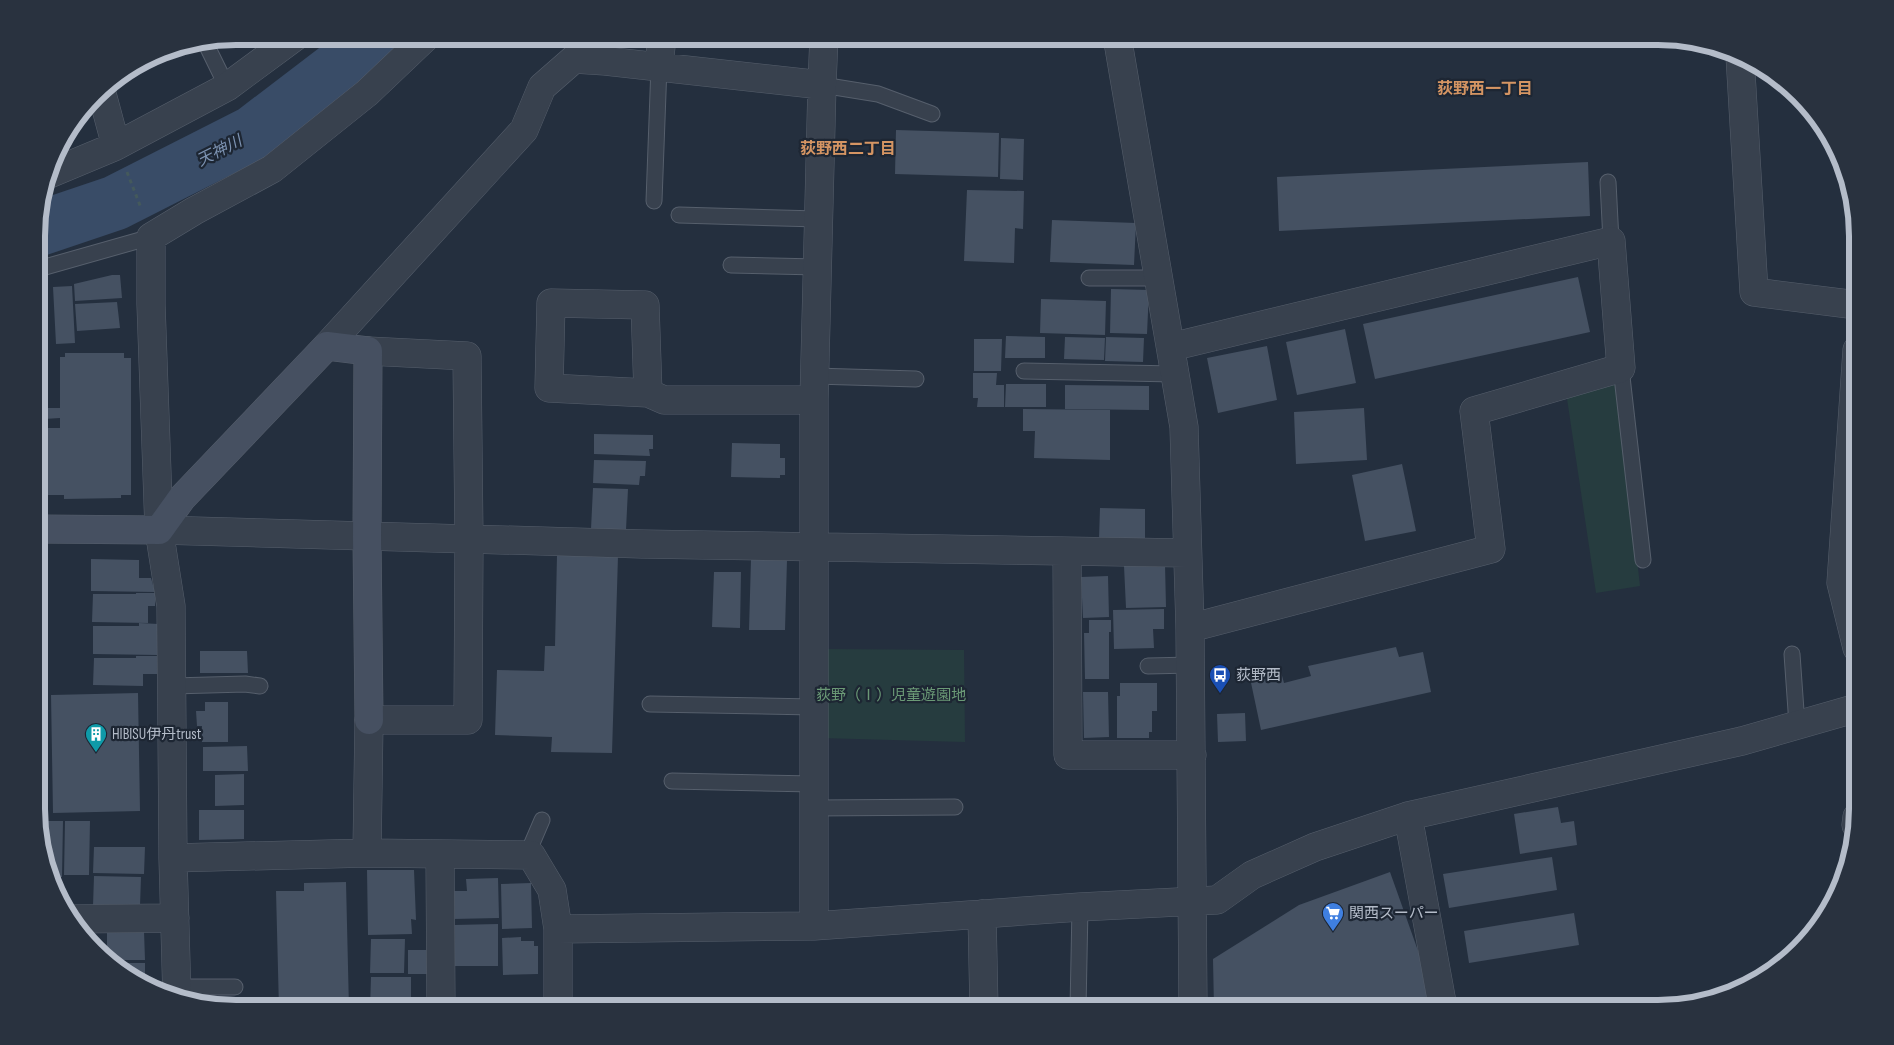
<svg xmlns="http://www.w3.org/2000/svg" width="1894" height="1045" viewBox="0 0 1894 1045" font-family="'Sofia Sans Condensed','Noto Sans JP',sans-serif">
<style>
.green{fill:#263c3f}
.lines{fill:none;stroke-linecap:round;stroke-linejoin:round}
.river{stroke:#394c67;stroke-width:55}
.building{fill:#455162}
.lane-casing{stroke:#565f6c;stroke-width:17}
.street-casing{stroke:#565f6c;stroke-width:29}
.secondary-casing{stroke:#565f6c;stroke-width:29}
.path{stroke:#44595c;stroke-width:3;stroke-dasharray:4 4;stroke-linecap:butt}
.lane{stroke:#38414e;stroke-width:15}
.street{stroke:#38414e;stroke-width:28}
.secondary{stroke:#465061;stroke-width:28}
.labels{text-anchor:middle;stroke-width:4.5;stroke-linejoin:round;paint-order:stroke}
.poi-label{font-size:15px;fill:#b4bcc9;stroke:#1d2633;text-anchor:start}
.park-label{font-size:15px;fill:#6b9a76;stroke:#1d2633}
.neighbourhood-label{font-size:16px;font-weight:bold;fill:#d59563;stroke:#1d2633}
.water-label{font-size:16px;font-style:italic;fill:#7c92b1;stroke:#1d2633}
.rim{fill:none;stroke:#b4bcc9;stroke-width:6}
</style>
<rect width="100%" height="100%" fill="#242f3e"/>
<path class="green" d="M 1617,378 L 1640,586 L 1596,593 L 1566,392 Z
M 820,649 L 964,650 L 965,742 L 820,738 Z"/>
<g class="lines">
<path class="river" d="M 38,229 L 115,203 L 253,133 L 380,36"/>
</g>
<path class="building" d="M 896,130 L 999,133 L 998,177 L 895,174 Z
M 1001,138 L 1024,139 L 1023,180 L 1000,179 Z
M 1588,162 L 1590,216 L 1279,231 L 1277,177 Z
M 967,190 L 1024,191 L 1023,229 L 1015,228 L 1014,263 L 964,261 Z
M 1052,220 L 1136,223 L 1134,265 L 1050,262 Z
M 112,275 L 120,275 L 122,298 L 75,301 L 74,284 Z
M 1578,277 L 1590,332 L 1375,379 L 1363,324 Z
M 72,286 L 75,343 L 56,344 L 53,287 Z
M 1111,289 L 1149,290 L 1147,334 L 1110,333 Z
M 1041,299 L 1106,301 L 1105,335 L 1040,333 Z
M 117,302 L 120,328 L 77,331 L 75,304 Z
M 1345,329 L 1356,383 L 1297,395 L 1286,342 Z
M 1006,336 L 1045,337 L 1045,358 L 1005,358 Z
M 1065,337 L 1105,338 L 1104,360 L 1064,359 Z
M 1106,337 L 1144,338 L 1143,362 L 1105,361 Z
M 974,339 L 1002,339 L 1001,371 L 974,371 Z
M 1267,346 L 1277,400 L 1218,413 L 1207,358 Z
M 65,353 L 124,353 L 124,358 L 131,358 L 131,495 L 121,495 L 121,498 L 64,499 L 64,495 L 38,495 L 38,428 L 60,428 L 60,418 L 44,419 L 44,408 L 60,408 L 60,357 L 65,357 Z
M 973,373 L 997,373 L 996,385 L 1004,385 L 1004,407 L 977,407 L 978,398 L 973,398 Z
M 1006,384 L 1046,384 L 1046,407 L 1005,407 Z
M 1065,385 L 1149,386 L 1149,410 L 1065,409 Z
M 1364,408 L 1367,460 L 1296,464 L 1294,412 Z
M 1023,409 L 1110,410 L 1110,460 L 1034,458 L 1035,431 L 1023,431 Z
M 594,434 L 653,435 L 653,449 L 649,449 L 650,456 L 594,454 Z
M 732,443 L 780,444 L 780,458 L 785,458 L 785,475 L 780,475 L 780,478 L 731,477 Z
M 594,460 L 646,461 L 645,476 L 640,476 L 639,485 L 593,483 Z
M 1402,464 L 1416,531 L 1365,541 L 1352,475 Z
M 593,488 L 628,489 L 626,530 L 591,529 Z
M 1100,508 L 1145,509 L 1145,540 L 1099,539 Z
M 557,555 L 618,556 L 612,753 L 551,752 L 552,737 L 495,735 L 497,670 L 544,671 L 545,646 L 555,646 Z
M 91,559 L 139,560 L 139,578 L 151,578 L 155,592 L 91,591 Z
M 751,559 L 787,560 L 785,630 L 749,630 Z
M 1165,564 L 1166,607 L 1126,608 L 1124,566 Z
M 714,572 L 741,572 L 740,628 L 712,627 Z
M 1108,576 L 1109,617 L 1083,618 L 1081,577 Z
M 136,593 L 156,593 L 155,606 L 148,606 L 148,623 L 92,622 L 93,594 L 136,594 Z
M 1164,609 L 1164,629 L 1153,629 L 1154,648 L 1114,649 L 1113,610 Z
M 1089,620 L 1111,620 L 1111,632 L 1109,632 L 1109,679 L 1085,679 L 1084,633 L 1089,633 Z
M 139,623 L 158,624 L 157,655 L 93,654 L 93,626 L 139,626 Z
M 1396,647 L 1399,657 L 1423,652 L 1431,692 L 1261,730 L 1250,678 L 1281,672 L 1284,683 L 1311,676 L 1308,666 Z
M 200,651 L 247,651 L 248,673 L 200,673 Z
M 136,656 L 157,656 L 157,674 L 143,674 L 143,686 L 93,685 L 94,658 L 136,658 Z
M 1120,683 L 1157,683 L 1157,711 L 1152,711 L 1152,732 L 1149,732 L 1149,738 L 1117,738 L 1117,696 L 1120,696 Z
M 1083,692 L 1108,692 L 1109,737 L 1084,738 Z
M 138,693 L 140,811 L 53,813 L 51,695 Z
M 205,702 L 228,702 L 228,742 L 202,742 L 202,726 L 197,726 L 196,711 L 205,711 Z
M 1245,713 L 1246,741 L 1218,742 L 1217,714 Z
M 247,746 L 248,771 L 203,771 L 203,747 Z
M 244,774 L 244,805 L 215,806 L 215,775 Z
M 1558,807 L 1561,823 L 1574,821 L 1577,845 L 1520,854 L 1514,814 Z
M 199,810 L 244,810 L 244,839 L 199,840 Z
M 38,821 L 63,821 L 62,877 L 54,877 L 38,835 Z
M 65,821 L 90,821 L 89,875 L 64,875 Z
M 94,847 L 145,847 L 144,874 L 93,873 Z
M 1552,857 L 1557,890 L 1449,908 L 1443,874 Z
M 367,870 L 414,870 L 416,920 L 411,919 L 412,934 L 368,935 Z
M 1390,872 L 1427,976 L 1432,1008 L 1214,1008 L 1213,959 L 1299,905 Z
M 94,876 L 141,877 L 140,906 L 93,906 Z
M 498,878 L 499,918 L 453,919 L 453,891 L 467,891 L 466,879 Z
M 346,882 L 349,1009 L 279,1009 L 276,891 L 304,891 L 304,883 Z
M 531,883 L 532,928 L 502,929 L 501,884 Z
M 1574,913 L 1579,945 L 1469,963 L 1464,931 Z
M 498,924 L 498,966 L 455,966 L 454,925 Z
M 107,931 L 144,931 L 145,960 L 113,960 L 107,954 Z
M 521,937 L 521,941 L 534,941 L 534,946 L 538,946 L 538,974 L 503,975 L 502,938 Z
M 371,939 L 405,939 L 404,973 L 370,973 Z
M 408,950 L 431,950 L 431,974 L 408,974 Z
M 116,963 L 145,963 L 145,986 L 136,982 Z
M 371,977 L 411,977 L 411,1009 L 370,1009 Z"/>
<g class="lines">
<g class="lane-casing">
<path id="lane" d="M 205,42 L 227,87
M 822,85 L 878,94 L 932,114
M 1608,182 L 1611,241
M 654,201 L 659,66
M 679,215 L 818,219
M 731,265 L 818,267
M 38,269 L 151,237
M 1089,278 L 1159,278
M 1621,368 L 1643,560
M 1024,371 L 1175,374
M 815,376 L 916,379
M 1792,654 L 1797,725
M 1148,666 L 1191,665
M 173,686 L 245,684 L 260,686
M 650,704 L 814,707
M 672,781 L 814,784
M 814,808 L 955,807
M 527,855 L 542,820
M 176,987 L 235,987
M 1078,1009 L 1080,907"/>
</g>
<g class="street-casing">
<path id="street" d="M 1117,36 L 1184,427 L 1190,628 L 1193,1008
M 1740,56 L 1754,292 L 1857,305
M 659,66 L 662,36
M 101,90 L 116,146
M 49,174 L 116,146 L 227,87 L 296,36
M 327,346 L 524,130 L 542,87 L 574,59 L 605,61 L 822,85
M 1171,347 L 1611,241 L 1621,368 L 1474,411 L 1491,549 L 1190,628
M 1857,350 L 1841,583 L 1857,648
M 648,393 L 645,305 L 551,303 L 549,388 L 648,393 L 664,400 L 814,400
M 159,530 L 642,544 L 1187,553
M 1067,552 L 1068,755 L 1192,755
M 1856,825 L 1857,817
M 367,853 L 369,720 L 468,720 L 469,540 L 467,356 L 368,351
M 440,854 L 441,1009
M 173,858 L 367,853 L 531,855 L 552,890 L 558,929 L 558,1009
M 982,914 L 984,1009
M 70,919 L 175,918
M 814,926 L 1080,907 L 1217,900 L 1252,875 L 1315,847 L 1408,816
M 558,929 L 814,926 L 814,400 L 822,85 L 824,36
M 177,999 L 173,858 L 171,606 L 159,530 L 151,304 L 151,237 L 194,211 L 272,169 L 367,93 L 427,36
M 1443,1008 L 1408,816 L 1742,741 L 1857,708"/>
</g>
<g class="secondary-casing">
<path id="secondary" d="M 38,529 L 159,530 L 182,498 L 327,346 L 368,351 L 367,537 L 369,720"/>
</g>
<path class="path" d="M 127,172 L 141,208"/>
<use href="#lane" class="lane"/>
<use href="#street" class="street"/>
<use href="#secondary" class="secondary"/>
</g>
<defs>
<g id="bus-pin" transform="scale(1.125)"><path d="M0 17L-7.5 6A9.5 9.5 0 1 1 7.5 6Z" fill="#1a4fb4" stroke="#1d2633"/><path d="M-5-6H5V4H4V6H2V4H-2V6H-4V4H-5ZM-3.5-4V0h7V-4ZM-3.5 1.2v1.5H-2V1.2ZM2 1.2v1.5H3.5V1.2Z" fill="#fff"/></g>
<g id="building-pin" transform="scale(1.125)"><path d="M0 17L-7.5 6A9.5 9.5 0 1 1 7.5 6Z" fill="#0f9aa8" stroke="#1d2633"/><path d="M-4-6H4V6H1V3H-1V6H-4ZM-2.5-4.3h1.7v1.8h-1.7ZM.8-4.3h1.7v1.8H.8ZM-2.5-1h1.7V.8h-1.7ZM.8-1h1.7V.8H.8Z" fill="#fff"/></g>
<g id="supermarket-pin" transform="scale(1.125)"><path d="M0 17L-7.5 6A9.5 9.5 0 1 1 7.5 6Z" fill="#3f7fe0" stroke="#1d2633"/><path d="M-6-5.5h2.5l.6 2H6L4.5 2H-2.5L-4.4-4H-6ZM-1.5 3.2a1.3 1.3 0 1 0 .1 0ZM3 3.2a1.3 1.3 0 1 0 .1 0Z" fill="#fff"/></g>
</defs>
<g fill-rule="evenodd">
<use href="#bus-pin" x="1220" y="675"/>
<use href="#building-pin" x="96" y="734"/>
<use href="#supermarket-pin" x="1333" y="913"/>
</g>
<g class="labels">
<g class="poi-label">
<text x="1236" y="680">荻野西</text>
<text x="112" y="739">HIBISU伊丹trust</text>
<text x="1349" y="918">関西スーパー</text>
</g>
<g class="park-label">
<text x="891" y="700">荻野（Ⅰ）児童遊園地</text>
</g>
<g class="neighbourhood-label">
<text x="1485" y="94">荻野西一丁目</text>
<text x="848" y="154">荻野西二丁目</text>
</g>
<g class="water-label">
<text transform="translate(219 150) rotate(-27)" y="6">天神川</text>
</g>
</g>
<path d="M0 0H1894V1045H0ZM236 45H1658A191 191 0 0 1 1849 236V809A191 191 0 0 1 1658 1000H236A191 191 0 0 1 45 809V236A191 191 0 0 1 236 45Z" fill="#29323f" fill-rule="evenodd"/>
<path class="rim" d="M236 45H1658A191 191 0 0 1 1849 236V809A191 191 0 0 1 1658 1000H236A191 191 0 0 1 45 809V236A191 191 0 0 1 236 45Z"/>
</svg>
